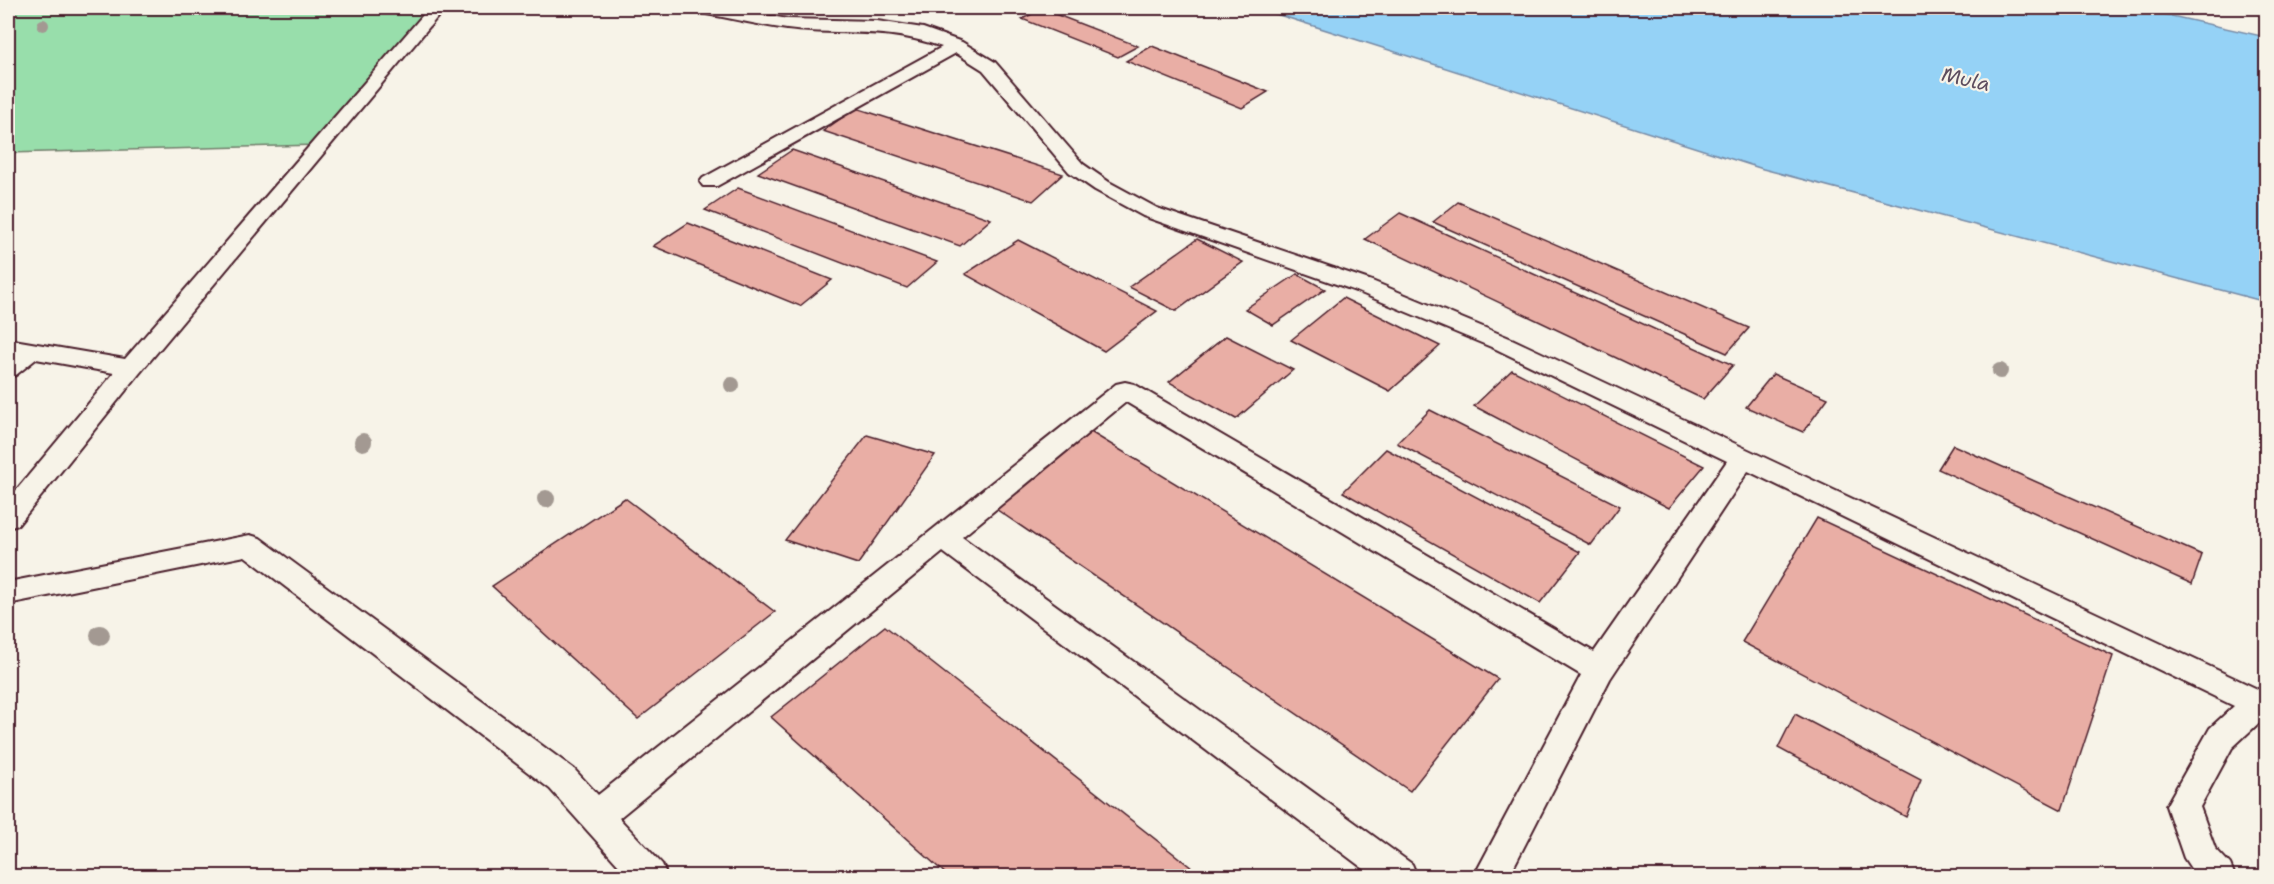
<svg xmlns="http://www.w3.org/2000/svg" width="2274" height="884" viewBox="0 0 2274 884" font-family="'Shantell Sans',sans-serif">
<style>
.green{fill:#98deab;stroke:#717e6b;stroke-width:1.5}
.water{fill:#95d2f6;stroke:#778aa5;stroke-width:1.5}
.building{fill:#e9aea5;stroke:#4a1f2b;stroke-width:1.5}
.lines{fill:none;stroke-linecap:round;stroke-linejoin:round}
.service-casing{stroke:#4a1f2b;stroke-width:4}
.service{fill:#f7f3e8;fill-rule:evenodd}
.tree{fill:#a39992}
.labels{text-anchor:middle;stroke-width:4.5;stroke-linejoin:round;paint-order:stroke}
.far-water-label{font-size:20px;font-style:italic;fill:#5d4c5e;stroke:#f7f3e8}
</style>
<rect width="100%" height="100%" fill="#f7f3e8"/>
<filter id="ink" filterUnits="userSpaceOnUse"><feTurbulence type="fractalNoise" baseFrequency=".0167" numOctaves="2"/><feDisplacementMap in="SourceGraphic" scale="12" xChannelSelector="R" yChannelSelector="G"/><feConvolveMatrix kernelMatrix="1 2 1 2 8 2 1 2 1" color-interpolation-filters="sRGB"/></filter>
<g filter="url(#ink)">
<path class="green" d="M 8,8 L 436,8 L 318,145 L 8,153 Z"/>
<path class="water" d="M 1257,8 L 2136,8 L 2266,37 L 2266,302 L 1763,169 Z"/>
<path class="building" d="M 1042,9 L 1138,46 L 1118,57 L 1022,19 Z
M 1152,46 L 1268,92 L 1242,108 L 1126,61 Z
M 856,108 L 1063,174 L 1033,201 L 823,131 Z
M 792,150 L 991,219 L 960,246 L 758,173 Z
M 738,188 L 937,262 L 907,288 L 705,210 Z
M 1458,202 L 1749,328 L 1727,353 L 1433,222 Z
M 1400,213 L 1733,365 L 1703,399 L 1365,239 Z
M 688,223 L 832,280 L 800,306 L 653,246 Z
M 1197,239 L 1243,262 L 1176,311 L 1129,287 Z
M 1018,240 L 1157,311 L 1104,351 L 965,274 Z
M 1297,274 L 1325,289 L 1273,325 L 1245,309 Z
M 1343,298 L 1440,346 L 1390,391 L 1291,340 Z
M 1226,336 L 1293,370 L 1236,419 L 1169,382 Z
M 1512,370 L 1704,466 L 1669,508 L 1474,406 Z
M 1773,374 L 1828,398 L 1803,432 L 1746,407 Z
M 1430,410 L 1620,506 L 1591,545 L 1397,443 Z
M 1084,428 L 1498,679 L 1410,791 L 987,503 Z
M 867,435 L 935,455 L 858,564 L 785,540 Z
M 1953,445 L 2202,555 L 2192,584 L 1938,469 Z
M 1386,449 L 1580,552 L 1540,603 L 1343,492 Z
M 625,498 L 775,612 L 638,719 L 492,586 Z
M 1817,518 L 2113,656 L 2062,810 L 1742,642 Z
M 885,626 L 1202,876 L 948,876 L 771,717 Z
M 1795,714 L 1921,780 L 1906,817 L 1778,748 Z"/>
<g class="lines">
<g class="service-casing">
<path id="service" d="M 429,8 L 445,8 L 139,374 L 18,525 L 8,528 L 8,500 L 114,373 L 36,359 L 16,375 L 8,377 L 8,357 L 11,354 L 8,353 L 8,339 L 125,359 Z
M 693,8 L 725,8 L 788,19 L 877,21 L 923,28 L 962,42 L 995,62 L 1083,164 L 1109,182 L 1157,208 L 1372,281 L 1512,339 L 2266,693 L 2266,720 L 2263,719 L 2232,748 L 2200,807 L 2215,848 L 2230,864 L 2235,876 L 2196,876 L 2184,858 L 2166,806 L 2210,728 L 2234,706 L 1748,471 L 1610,679 L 1509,876 L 1474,876 L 1581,675 L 1126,402 L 962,537 L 1412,864 L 1417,876 L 1373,876 L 943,552 L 619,818 L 662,864 L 667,876 L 628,876 L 550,789 L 245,556 L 8,604 L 8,582 L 250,535 L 260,538 L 574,769 L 598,795 L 1116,384 L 1125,382 L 1134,384 L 1594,652 L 1727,461 L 1496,349 L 1356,291 L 1143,216 L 1095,190 L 1069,172 L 983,70 L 956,53 L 717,186 L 703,186 L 700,182 L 703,178 L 942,47 C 884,26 845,36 787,29 C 758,25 730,18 701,13 Z"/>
</g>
<use href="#service" class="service"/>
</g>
<g class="tree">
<circle cx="43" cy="25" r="6"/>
<circle cx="2000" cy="371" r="8"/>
<circle cx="732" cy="385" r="8"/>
<circle cx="363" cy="442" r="9"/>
<circle cx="546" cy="499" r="9"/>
<circle cx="100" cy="635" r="10"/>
</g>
</g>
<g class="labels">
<g class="far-water-label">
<text transform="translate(1966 79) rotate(13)" y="7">Mula</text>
</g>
</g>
<rect width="2274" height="884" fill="none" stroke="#f7f3e8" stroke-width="30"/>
<rect x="15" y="15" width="2244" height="854" fill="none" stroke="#4a1f2b" stroke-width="2" filter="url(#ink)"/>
</svg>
